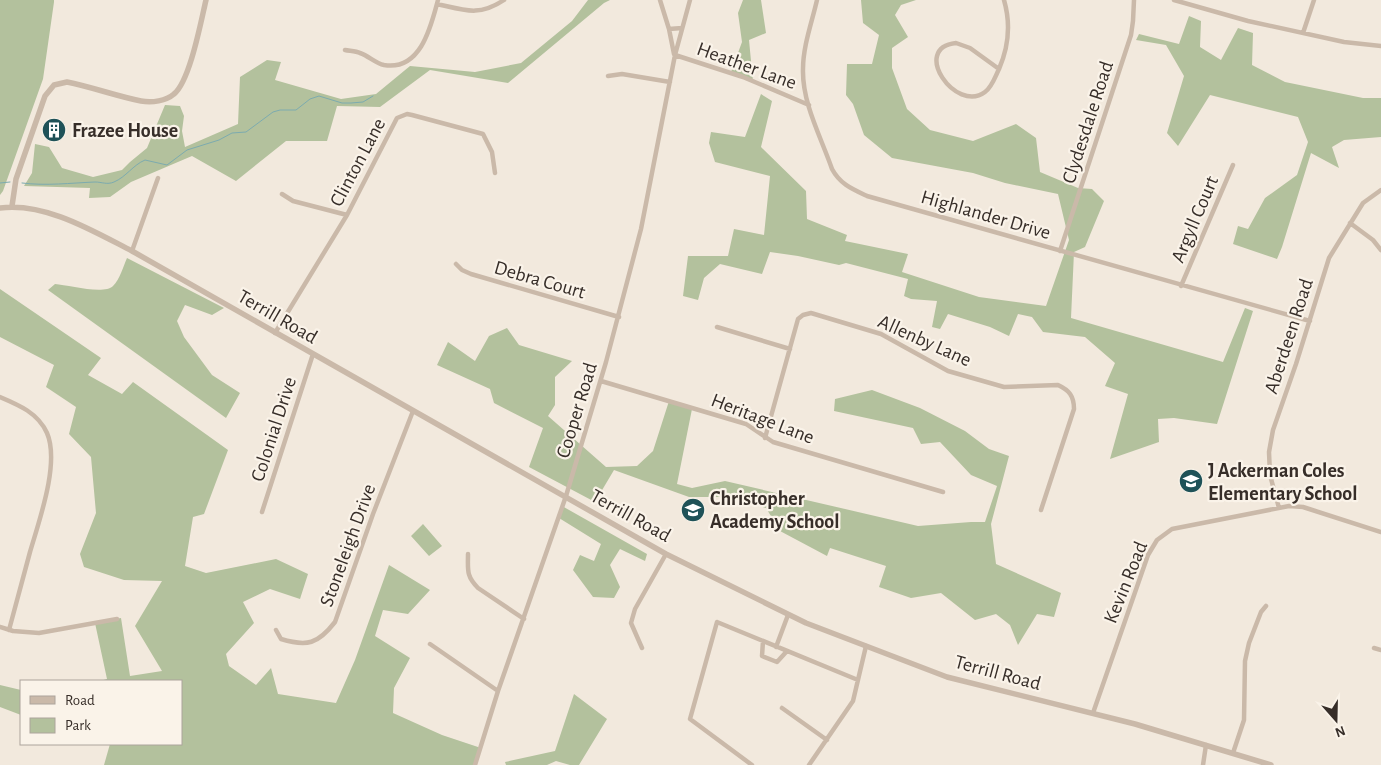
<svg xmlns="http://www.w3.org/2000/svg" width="1381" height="765" viewBox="0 0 1381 765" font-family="'Alegreya Sans',sans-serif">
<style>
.green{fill:#b3c19d}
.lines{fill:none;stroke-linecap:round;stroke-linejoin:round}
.stream{stroke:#7cabaf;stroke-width:1}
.minor{stroke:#cab9a9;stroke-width:4.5}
.tertiary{stroke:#cab9a9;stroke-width:5.5}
.labels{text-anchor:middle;stroke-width:4.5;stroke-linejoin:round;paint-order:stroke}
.street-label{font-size:20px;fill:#372e29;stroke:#faf3e9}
.poi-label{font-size:20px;font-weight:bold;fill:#372e29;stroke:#faf3e9;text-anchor:start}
</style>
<rect width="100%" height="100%" fill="#f2e9dd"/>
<path class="green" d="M 0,0 L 54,0 L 54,2 L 43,79 L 3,191 L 0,195 Z
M 588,0 L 610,0 L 604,3 L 508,83 L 430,70 L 380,107 L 337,106 L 327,141 L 286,141 L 236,181 L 192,156 L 131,182 L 110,197 L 89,198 L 90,188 L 24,186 L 32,173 L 35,144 L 49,147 L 62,168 L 93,177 L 122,170 L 130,162 L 147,148 L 165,105 L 180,106 L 184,116 L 182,131 L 185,147 L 238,124 L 240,77 L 267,60 L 281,62 L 275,80 L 341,99 L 376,94 L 410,66 L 475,72 L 521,63 L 572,21 Z
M 743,0 L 761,0 L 766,33 L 749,40 L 753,82 L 731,72 L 742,42 L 738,13 Z
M 861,0 L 916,0 L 901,5 L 895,15 L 908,37 L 892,48 L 892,68 L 907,109 L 930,130 L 973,141 L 1016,124 L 1036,138 L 1040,172 L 1078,188 L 1092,189 L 1104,201 L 1085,247 L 1074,252 L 1071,318 L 1223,362 L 1245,308 L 1253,311 L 1217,424 L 1174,418 L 1158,419 L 1159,442 L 1110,459 L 1128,394 L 1105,386 L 1115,363 L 1085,337 L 1043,332 L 1032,317 L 1018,314 L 1009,336 L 990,327 L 948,314 L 940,329 L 932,327 L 937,301 L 911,299 L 904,296 L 908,279 L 846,263 L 839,265 L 798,256 L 770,252 L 762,274 L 720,264 L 704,278 L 698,300 L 683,296 L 688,256 L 728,256 L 734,229 L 764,235 L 770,176 L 715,162 L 709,143 L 711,132 L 745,137 L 761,94 L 772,101 L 761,147 L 806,191 L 807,219 L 847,235 L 845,241 L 908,254 L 902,272 L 979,297 L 1046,306 L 1069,240 L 1058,194 L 1005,183 L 973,173 L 892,158 L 864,135 L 853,104 L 846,95 L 847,64 L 872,64 L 879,35 L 863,23 Z
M 1189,16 L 1201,21 L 1200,47 L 1221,60 L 1238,28 L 1253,33 L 1252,65 L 1285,82 L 1363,98 L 1381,98 L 1381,137 L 1344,140 L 1332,147 L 1339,168 L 1311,153 L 1282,247 L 1277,259 L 1233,244 L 1238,226 L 1248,229 L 1265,198 L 1297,175 L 1308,142 L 1298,117 L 1210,95 L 1178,146 L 1167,133 L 1184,76 L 1166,45 L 1136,40 L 1139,34 L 1179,44 Z
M 127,258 L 224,308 L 212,315 L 185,305 L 177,321 L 184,337 L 212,375 L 240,393 L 226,418 L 48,290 L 55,284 C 68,285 104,295 113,286 C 120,279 123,267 127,258 Z
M 0,289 L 101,358 L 88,375 L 122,394 L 133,382 L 228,450 L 204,514 L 193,517 L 185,566 L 206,573 L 276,559 L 308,574 L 300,599 L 270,589 L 243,602 L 254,623 L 226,654 L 229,666 L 256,685 L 271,668 L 278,694 L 336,703 L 355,660 L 389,565 L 430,590 L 408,614 L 383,610 L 375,636 L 410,658 L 394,688 L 393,713 L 442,735 L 481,748 L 475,765 L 104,765 L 110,744 L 181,744 L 181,681 L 100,681 L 107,679 L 95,623 L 121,618 L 130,676 L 162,671 L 135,626 L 162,581 L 124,580 L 84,567 L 80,554 L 96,513 L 91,457 L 69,434 L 76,407 L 46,387 L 54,365 L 0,337 Z
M 507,328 L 519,345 L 572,361 L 555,377 L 555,405 L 548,416 L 606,467 L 637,466 L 653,451 L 669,401 L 692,409 L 677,484 L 692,488 L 725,481 L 918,526 L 971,522 L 985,522 L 997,486 L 971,475 L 940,442 L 921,444 L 913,428 L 834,411 L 835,399 L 872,390 L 920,408 L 965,431 L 989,449 L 1009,456 L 991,524 L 996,564 L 1061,593 L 1054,617 L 1037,614 L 1018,645 L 1010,625 L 996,614 L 975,620 L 941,593 L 911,598 L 879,587 L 886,566 L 830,548 L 827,556 L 780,531 L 766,508 L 731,497 L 689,497 L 614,470 L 595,502 L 529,467 L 543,428 L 494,403 L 490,389 L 437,365 L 448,342 L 475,361 L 489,336 Z
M 562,506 L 647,554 L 645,561 L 620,549 L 610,565 L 620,587 L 614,598 L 593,597 L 573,570 L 580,555 L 594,561 L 601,544 L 559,518 Z
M 423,524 L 442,546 L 429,556 L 411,536 Z
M 0,685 L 21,690 L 21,715 L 0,707 Z
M 574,694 L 607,719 L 579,765 L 570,765 L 556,761 L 547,765 L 506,765 L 505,762 L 555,751 Z"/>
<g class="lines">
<path class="stream" d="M 0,183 L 10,182
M 22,183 C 46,186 71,183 95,182 C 102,182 107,185 114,182 C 126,177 133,165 145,160 L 167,165 L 187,150 L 219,140 L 232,133 L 246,132 L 273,112 L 280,110 L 296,110 L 310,99 L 319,96 L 342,103 L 351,103 L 363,102 L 373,96"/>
<path class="minor" d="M 660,0 L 669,29 L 674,54
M 817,0 C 812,22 803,46 803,69 C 802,103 821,137 832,169 C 840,184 852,189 867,196 L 1310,321
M 1174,0 L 1248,21 L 1344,42 L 1381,46
M 437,4 C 464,10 479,17 504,0
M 669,29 L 682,28
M 1303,33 L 1314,0
M 956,43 L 970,48 L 999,69 C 995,77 992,87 985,92 C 956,114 910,48 956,43 Z
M 345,50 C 350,51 356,51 360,53 C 369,56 375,63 384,65 C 421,71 431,26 438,0
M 675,55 L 743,77 L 809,105
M 999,69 C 1009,46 1011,24 1004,0
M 608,76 L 622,74 L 670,82
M 282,194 L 293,201 L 347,215
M 1350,223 L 1373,240 L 1381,250
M 132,251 L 158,178
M 1060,251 L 1131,35 L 1133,21 L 1134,0
M 456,264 L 462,270 L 471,274 L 619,317
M 1181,286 L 1233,165
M 717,327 L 790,349
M 275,333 L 347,215 L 397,118 L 407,114 L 412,115 L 483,134 L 492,152 L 495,173
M 601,381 L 746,424 L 773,442 L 943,492
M 0,397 C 19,405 38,413 47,433 C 60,463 39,521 30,552 C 23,578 16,604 9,630
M 765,438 L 798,319 L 803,315 L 811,313 L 881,334 L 948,371 L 1004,387 L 1058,385 C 1069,390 1074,396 1074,409 L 1041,510
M 1279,508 L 1270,475 L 1269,452 L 1273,430 L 1296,364 L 1329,258 L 1363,203 L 1381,190
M 262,512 L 313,354
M 468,554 C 468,570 466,576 478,588 L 524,619
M 0,627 L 13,631 L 39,633 L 117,619
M 276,630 L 281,639 C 307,647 318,644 335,622 L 373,514 L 413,411
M 763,641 L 762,656 L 777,662 L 787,651
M 430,644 L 498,691
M 776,647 L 788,615
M 642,648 L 631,623 L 635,609 L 666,554
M 1374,648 L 1381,650
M 782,708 L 827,740
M 1093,713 L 1148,555 L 1157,540 L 1172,529 L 1289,506 L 1303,507 L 1381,532
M 1233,753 L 1244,720 L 1245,661 L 1249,643 L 1261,612 L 1266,606
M 475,765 L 498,691 L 566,496 L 606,362 L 641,229 L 675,55 L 690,0
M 752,765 L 690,719 L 717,622 L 858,680
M 809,765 L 853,701 L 866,646
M 1203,765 L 1206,745"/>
<path class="tertiary" d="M 12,206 L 16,179 L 45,96 L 54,85 L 67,82 C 92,87 116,96 141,101 C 152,103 166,101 174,94 C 190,81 201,21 206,0
M 0,208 C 45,202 93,231 132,251 L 666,554 L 806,623 L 947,677 L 1135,724 L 1271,765"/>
</g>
<defs>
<g id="building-disc" transform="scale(1.25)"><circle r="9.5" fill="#1f5258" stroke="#faf3e9"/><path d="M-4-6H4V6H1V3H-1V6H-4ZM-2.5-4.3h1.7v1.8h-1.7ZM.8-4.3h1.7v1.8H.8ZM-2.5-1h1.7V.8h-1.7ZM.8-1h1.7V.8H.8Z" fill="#fff"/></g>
<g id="school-disc" transform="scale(1.25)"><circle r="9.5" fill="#1f5258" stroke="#faf3e9"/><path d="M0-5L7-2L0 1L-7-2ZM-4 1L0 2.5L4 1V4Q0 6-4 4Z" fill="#fff"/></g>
</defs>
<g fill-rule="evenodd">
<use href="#building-disc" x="54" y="130"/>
<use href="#school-disc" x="1191" y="481"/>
<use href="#school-disc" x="693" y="510"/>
</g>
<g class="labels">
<g class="street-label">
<text transform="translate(747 65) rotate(20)" y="7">Heather Lane</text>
<text transform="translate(1087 122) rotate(-72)" y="7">Clydesdale Road</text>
<text transform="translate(357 162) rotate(-62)" y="7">Clinton Lane</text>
<text transform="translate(986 214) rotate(16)" y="7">Highlander Drive</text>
<text transform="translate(1194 219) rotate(-67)" y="7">Argyll Court</text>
<text transform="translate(540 279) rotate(16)" y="7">Debra Court</text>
<text transform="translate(278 316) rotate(30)" y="7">Terrill Road</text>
<text transform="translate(1288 336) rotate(-72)" y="7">Aberdeen Road</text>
<text transform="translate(925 340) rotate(24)" y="7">Allenby Lane</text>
<text transform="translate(576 410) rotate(-73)" y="7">Cooper Road</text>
<text transform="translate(763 418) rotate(21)" y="7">Heritage Lane</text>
<text transform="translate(273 429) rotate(-72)" y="7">Colonial Drive</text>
<text transform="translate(631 515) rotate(29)" y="7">Terrill Road</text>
<text transform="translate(347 545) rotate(-70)" y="7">Stoneleigh Drive</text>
<text transform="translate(1125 582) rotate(-68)" y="7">Kevin Road</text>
<text transform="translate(998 672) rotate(15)" y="7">Terrill Road</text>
</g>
<g class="poi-label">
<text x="72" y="137">Frazee House</text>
<text x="1208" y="477">J Ackerman Coles<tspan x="1208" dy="23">Elementary School</tspan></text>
<text x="710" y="505">Christopher<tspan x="710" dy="23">Academy School</tspan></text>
</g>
</g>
<rect x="20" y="680" width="162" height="65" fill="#faf3e9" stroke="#aca49c"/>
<rect x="30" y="696" width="25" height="8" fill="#cab9a9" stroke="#aca49c"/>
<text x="65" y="705" font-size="15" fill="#372e29">Road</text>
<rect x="30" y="718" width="25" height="15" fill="#b3c19d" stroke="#aca49c"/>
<text x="65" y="730" font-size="15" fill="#372e29">Park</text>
<g transform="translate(1336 720) rotate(160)" stroke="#faf3e9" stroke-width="4" paint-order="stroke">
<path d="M0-4L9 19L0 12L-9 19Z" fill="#372e29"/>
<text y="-8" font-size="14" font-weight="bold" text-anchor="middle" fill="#372e29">N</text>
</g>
</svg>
